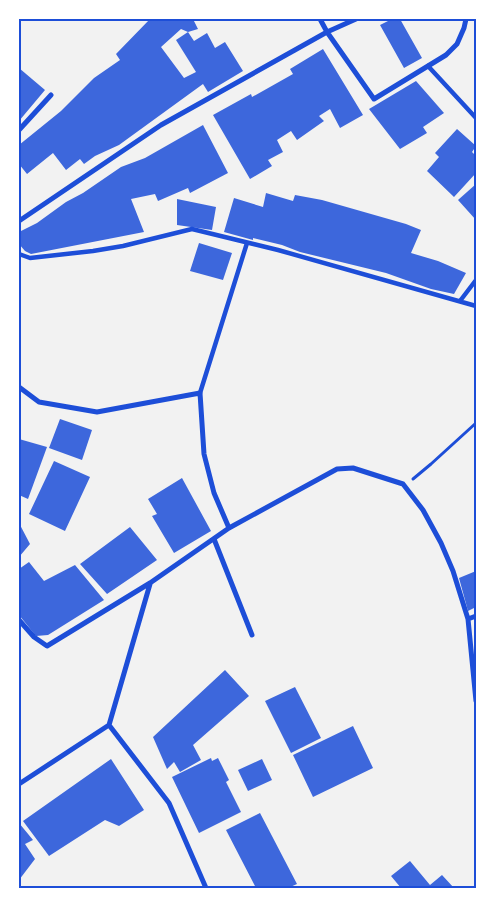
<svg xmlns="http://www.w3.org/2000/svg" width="495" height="907" viewBox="0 0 495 907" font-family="'PT Sans Narrow',sans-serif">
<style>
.building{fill:#3d67dc}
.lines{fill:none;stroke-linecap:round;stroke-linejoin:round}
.path{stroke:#1d4ed8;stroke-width:3}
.pedestrian{stroke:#1d4ed8;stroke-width:4.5}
.minor{stroke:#1d4ed8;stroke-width:5}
.neatline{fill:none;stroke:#1d4ed8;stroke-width:2}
</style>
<rect width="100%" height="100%" fill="#f2f2f2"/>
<path class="building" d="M 150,19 L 193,19 L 198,29 L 188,32 L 181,29 L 161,47 L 184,78 L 196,72 L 176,40 L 188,32 L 194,41 L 207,33 L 215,48 L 225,42 L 243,71 L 208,92 L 203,84 L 119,145 L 95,156 L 84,164 L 80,159 L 66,170 L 53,153 L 27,174 L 19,164 L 19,145 L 61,111 L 94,78 L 120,60 L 116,54 Z
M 392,19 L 400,19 L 422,58 L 404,68 L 380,25 Z
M 323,49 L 363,115 L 340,128 L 330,109 L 319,116 L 324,121 L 297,140 L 291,131 L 277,140 L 283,152 L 268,160 L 272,166 L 250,179 L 213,115 L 251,94 L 252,97 L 293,74 L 290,69 Z
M 19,68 L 45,90 L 19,121 Z
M 416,81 L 444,113 L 423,127 L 427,133 L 400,149 L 369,109 Z
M 203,125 L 228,173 L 190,193 L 188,188 L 158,201 L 155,194 L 131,199 L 144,232 L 31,254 L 25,251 L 19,244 L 19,232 L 37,223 L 66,202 L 83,193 L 121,167 L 145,158 Z
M 457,129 L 476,146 L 472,152 L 476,156 L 476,173 L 454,197 L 427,171 L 439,157 L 435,153 Z
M 476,184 L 476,220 L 458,200 Z
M 266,193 L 293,201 L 295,195 L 322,200 L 406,224 L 421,230 L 411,253 L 438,261 L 466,273 L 454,294 L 431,289 L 386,273 L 300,252 L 282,245 L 253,238 L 253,240 L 224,232 L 234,198 L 263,207 Z
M 177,199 L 216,207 L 212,230 L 177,225 Z
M 199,243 L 232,253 L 223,280 L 190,271 Z
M 60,419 L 92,430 L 82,460 L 49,448 Z
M 19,439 L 47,447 L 28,499 L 19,495 Z
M 54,461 L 90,477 L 65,531 L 29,514 Z
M 182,478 L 211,531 L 174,553 L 152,516 L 157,514 L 148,499 Z
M 19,523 L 30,544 L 19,557 Z
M 130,527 L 157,560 L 107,594 L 80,564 Z
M 29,562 L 44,581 L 75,565 L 104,600 L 48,635 L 36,636 L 19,615 L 19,569 Z
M 476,571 L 476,607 L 468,611 L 459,578 Z
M 225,670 L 249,696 L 193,745 L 201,760 L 180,772 L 174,762 L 167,769 L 153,737 Z
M 295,687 L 321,738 L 291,753 L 265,701 Z
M 353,726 L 373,768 L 313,797 L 293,755 Z
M 211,758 L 212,761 L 218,758 L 229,780 L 226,782 L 241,812 L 199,833 L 172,777 Z
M 111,759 L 144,810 L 119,826 L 105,820 L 49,856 L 23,821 Z
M 262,759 L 272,780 L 248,791 L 238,770 Z
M 260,813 L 297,884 L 288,888 L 256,888 L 226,830 Z
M 19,823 L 33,840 L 25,844 L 35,859 L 19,880 Z
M 410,861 L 430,885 L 442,875 L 454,888 L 401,888 L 391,876 Z"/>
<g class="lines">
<path class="path" d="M 413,479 L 431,464 L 476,423"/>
<path class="pedestrian" d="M 428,66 L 476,118
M 19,254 L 30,258 L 93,251 L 123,246 L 192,229 L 278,250 L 476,306
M 460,301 L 476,280
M 200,393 L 247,243"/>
<path class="minor" d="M 320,19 L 327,32 L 374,99 L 446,55 L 457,44 L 464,28 L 466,19
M 19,130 L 51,95
M 19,221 L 161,125 L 327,32 L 356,19
M 19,387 L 39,402 L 97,412 L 200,393 L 204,454 L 214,493 L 229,528
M 214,539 L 252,635
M 468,619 L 476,616
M 19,620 L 34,637 L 47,646 L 150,583 L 229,528 L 337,469 L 353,468 L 403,484 L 423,510 L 441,543 L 453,571 L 468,619 L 476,701
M 109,725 L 169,803 L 206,888
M 19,784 L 109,725 L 150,584"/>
</g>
<rect width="495" height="907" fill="none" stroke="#ffffff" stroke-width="40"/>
<rect x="20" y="20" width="455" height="867" class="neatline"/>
</svg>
